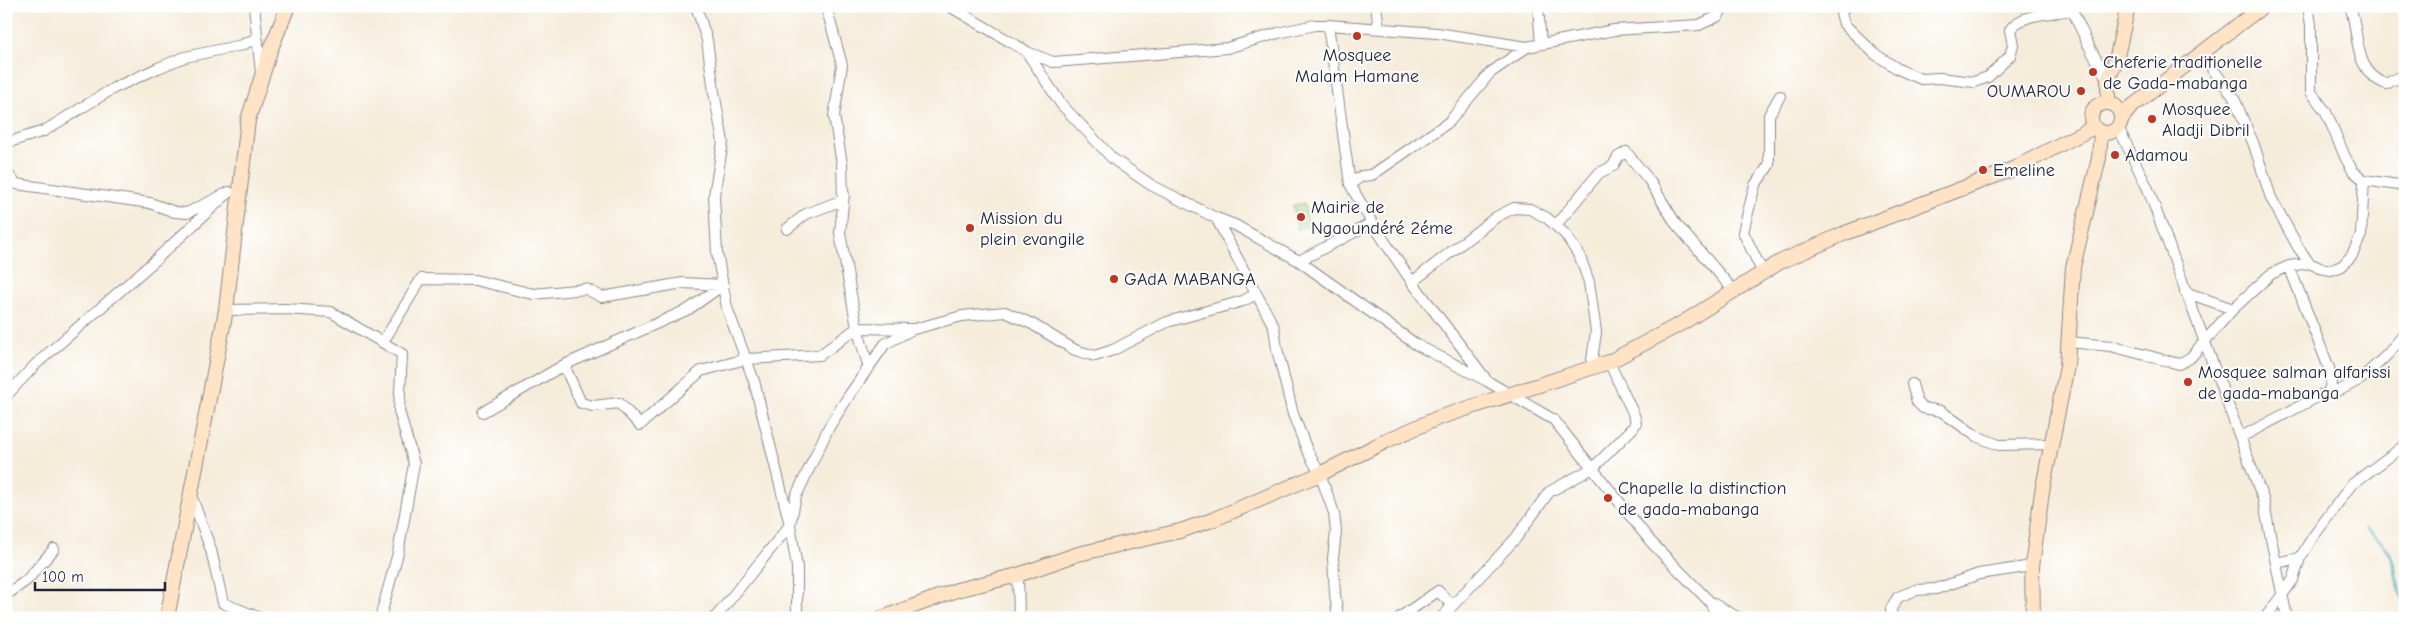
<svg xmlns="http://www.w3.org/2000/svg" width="2411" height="624" viewBox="0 0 2411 624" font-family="'Comic Neue',sans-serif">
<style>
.green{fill:#a1d383;stroke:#627a5f}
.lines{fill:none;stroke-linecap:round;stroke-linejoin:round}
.stream{stroke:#3da8bd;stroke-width:2.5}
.street-casing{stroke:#8c878a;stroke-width:12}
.secondary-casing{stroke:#8c878a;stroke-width:16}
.street{stroke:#fff;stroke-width:10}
.secondary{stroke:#fee4c5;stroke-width:14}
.poi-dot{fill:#c8321e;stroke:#fff;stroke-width:2}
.labels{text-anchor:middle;stroke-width:4;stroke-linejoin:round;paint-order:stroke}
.poi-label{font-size:18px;fill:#22223b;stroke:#fff;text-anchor:start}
</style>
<rect width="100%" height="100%" fill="#fff"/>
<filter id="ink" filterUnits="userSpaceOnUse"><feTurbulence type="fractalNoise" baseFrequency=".02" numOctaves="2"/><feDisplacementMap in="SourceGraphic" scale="10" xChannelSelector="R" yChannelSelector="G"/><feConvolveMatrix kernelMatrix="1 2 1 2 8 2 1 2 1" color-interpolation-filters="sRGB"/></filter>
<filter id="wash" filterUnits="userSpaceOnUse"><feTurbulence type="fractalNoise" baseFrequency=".0096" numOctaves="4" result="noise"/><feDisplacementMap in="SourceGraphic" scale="20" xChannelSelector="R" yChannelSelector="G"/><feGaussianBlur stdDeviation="1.12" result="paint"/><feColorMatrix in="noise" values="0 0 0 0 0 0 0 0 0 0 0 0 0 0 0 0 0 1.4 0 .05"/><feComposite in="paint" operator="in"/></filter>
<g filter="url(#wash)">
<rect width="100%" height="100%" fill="#f5ecd9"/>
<path class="green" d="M 1304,203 L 1309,226 L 1297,229 L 1293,205 Z"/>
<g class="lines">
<path class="stream" d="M 2366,529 C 2404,557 2388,567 2405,603"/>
</g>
</g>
<g filter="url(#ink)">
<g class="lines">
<g class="street-casing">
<path id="street" d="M 254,6 L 261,73
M 696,6 L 707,40 L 714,92 L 723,142 L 714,195 L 717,253 L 727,308 L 754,381 L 790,525 L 797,567 L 797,618
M 949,6 L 1026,51 L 1061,104 L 1113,159 L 1151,185 L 1216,218 L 1235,225 L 1299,261 L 1417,345 L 1487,381 L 1554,420 L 1651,542 L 1710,602 L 1718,618
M 1376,6 L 1379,28
M 1538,6 L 1541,44
M 1845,6 L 1841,13 L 1844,24 L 1875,54 L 1898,69 L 1921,79 L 1940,78 L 1974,82 L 1988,77 L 2010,56 L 2013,45 L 2010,30 C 2020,13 2053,14 2071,10
M 2070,6 L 2090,48 L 2108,81
M 2308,6 L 2311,25 L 2311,92 L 2326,112 L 2346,159 L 2353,171 L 2364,180 L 2405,186
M 2350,6 C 2360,33 2352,71 2386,84 L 2401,76 L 2405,79
M 1328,25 L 1350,184
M 1027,52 L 1053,62 L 1131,56 L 1227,48 L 1278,33 L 1315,25 L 1328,25 L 1437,33 L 1527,47 L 1614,30 L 1699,25 L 1718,16 L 1724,6
M 2202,55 L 2233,96 L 2254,145 L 2271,198 L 2298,247 L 2309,263 L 2320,268 L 2331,270 L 2342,266 L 2352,255 L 2361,235 L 2364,180
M 2117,129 L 2120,131 L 2148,189 L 2263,499 L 2287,618
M 6,143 L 44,131 L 114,88 L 158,68 L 185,57 L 242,45 L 257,38
M 6,172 L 16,184 L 150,203 L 175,212 L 187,213 L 229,192 L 151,264 L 36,364 L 6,396
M 844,194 L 840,233 L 857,328 L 869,368
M 1216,218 L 1274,327 L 1277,349 L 1293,414 L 1307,450 L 1320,474 L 1334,513 L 1336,532 L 1333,558 L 1335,594 L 1338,618
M 1556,225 L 1599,173 L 1613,166 L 1618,157 L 1626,152 L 1649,180 L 1676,224 L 1735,292
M 787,229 L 806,214 L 843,200 L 842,164 L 834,116 L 842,65 L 826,6
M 1299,261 L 1372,223
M 2289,266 L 2329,368 L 2331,383 L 2328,393
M 1763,273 L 1743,232 L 1755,185 L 1769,165 L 1769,115 L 1780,96
M 1412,282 L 1496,217 L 1514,208 L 1530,209 L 1547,218 L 1565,234 L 1580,257 L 1589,282 L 1596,332 L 1591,367
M 2185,292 L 2233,309
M 226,310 L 286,309 L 331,312 L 402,354 L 399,411 L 414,464 L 398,553 L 380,618
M 383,342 L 421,279 L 475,280 L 533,294 L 586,289 L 602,297 L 683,283 L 723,285
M 2068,342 L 2111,346 L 2179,364 L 2190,358 L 2233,309 L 2271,274 L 2289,266 L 2309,263
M 564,365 L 581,403 L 593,406 L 619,403 L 640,425 L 701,371 L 746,359 L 820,355 L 857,328 L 914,329 L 962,316 L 1005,312 L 1032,324 L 1075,350 L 1095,356 L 1113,350 L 1167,322 L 1243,301 L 1256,294
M 1485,378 L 1412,282 L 1372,223 L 1350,184 L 1362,176 L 1372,175 L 1449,122 L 1490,73 L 1527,47
M 1912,384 L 1917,402 L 1923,408 L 1941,411 L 1976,436 L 1999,445 L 2052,444
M 483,412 L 564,365 L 689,309 L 723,285
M 2241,437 L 2321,395 L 2340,390 L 2361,379 L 2387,355 L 2405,333
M 191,495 L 211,550 L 223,603 L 260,618
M 2276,563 L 2300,558
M 1018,575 L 1019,618
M 6,595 L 27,580 L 54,549
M 1710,602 L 1739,618
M 715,618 L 790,525 L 796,496 L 829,427 L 850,394 L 885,344 L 913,329
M 1399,618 L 1438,591 L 1452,605
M 1441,618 L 1516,538 L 1549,492 L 1593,468 L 1633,428 L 1636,423 L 1634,415 L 1609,362
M 1892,618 L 1891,609 L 1898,597 L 1916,590 L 1936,589 L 1979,574 L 2032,566
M 2265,618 L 2293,580 L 2300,558 L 2313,537 L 2351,485 L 2405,445"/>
</g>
<g class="secondary-casing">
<path id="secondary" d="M2091 118a15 15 0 1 1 30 0a15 15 0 1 1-30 0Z
M 2108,103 L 2108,81 L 2117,56 L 2128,6
M 2122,118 L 2130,108 L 2263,6
M 167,618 L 226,310 L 248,120 L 270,51 L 288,6
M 882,618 L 957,590 L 1018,575 L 1078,554 L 1180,531 L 1212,520 L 1320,474 L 1386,441 L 1438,418 L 1609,362 L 1684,322 L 1780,262 L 1843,234 L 2013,169 L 2094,127
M 2033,618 L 2032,566 L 2042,492 L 2067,366 L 2073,267 L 2099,158 L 2101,132"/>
</g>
<use href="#street" class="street"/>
<use href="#secondary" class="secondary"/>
</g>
</g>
<g class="poi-dot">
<circle cx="1357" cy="36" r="5"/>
<circle cx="2093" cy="72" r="5"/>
<circle cx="2081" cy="91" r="5"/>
<circle cx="2152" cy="119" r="5"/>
<circle cx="2115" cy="155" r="5"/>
<circle cx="1983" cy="170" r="5"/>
<circle cx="1301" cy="217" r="5"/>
<circle cx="970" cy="228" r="5"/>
<circle cx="1114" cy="279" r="5"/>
<circle cx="2188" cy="382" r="5"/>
<circle cx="1608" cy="498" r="5"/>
</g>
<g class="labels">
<g class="poi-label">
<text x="1357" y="61" text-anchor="middle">Mosquee<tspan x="1357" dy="21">Malam Hamane</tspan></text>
<text x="2103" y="68">Cheferie traditionelle<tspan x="2103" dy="21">de Gada-mabanga</tspan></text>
<text x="2071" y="97" text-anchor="end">OUMAROU</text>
<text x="2162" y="115">Mosquee<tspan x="2162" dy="21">Aladji Dibril</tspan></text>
<text x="2125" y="161">Adamou</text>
<text x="1993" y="176">Emeline</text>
<text x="1311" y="213">Mairie de<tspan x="1311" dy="21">Ngaoundéré 2éme</tspan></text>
<text x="980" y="224">Mission du<tspan x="980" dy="21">plein evangile</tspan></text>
<text x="1124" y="285">GAdA MABANGA</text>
<text x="2198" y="378">Mosquee salman alfarissi<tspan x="2198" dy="21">de gada-mabanga</tspan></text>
<text x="1618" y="494">Chapelle la distinction<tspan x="1618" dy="21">de gada-mabanga</tspan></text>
</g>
</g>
<rect width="2411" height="624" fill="none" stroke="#fff" stroke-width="25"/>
<path d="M35 582v8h130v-8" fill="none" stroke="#22223b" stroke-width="2.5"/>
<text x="42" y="582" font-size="15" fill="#22223b" stroke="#ffffff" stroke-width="4" paint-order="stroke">100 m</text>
</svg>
